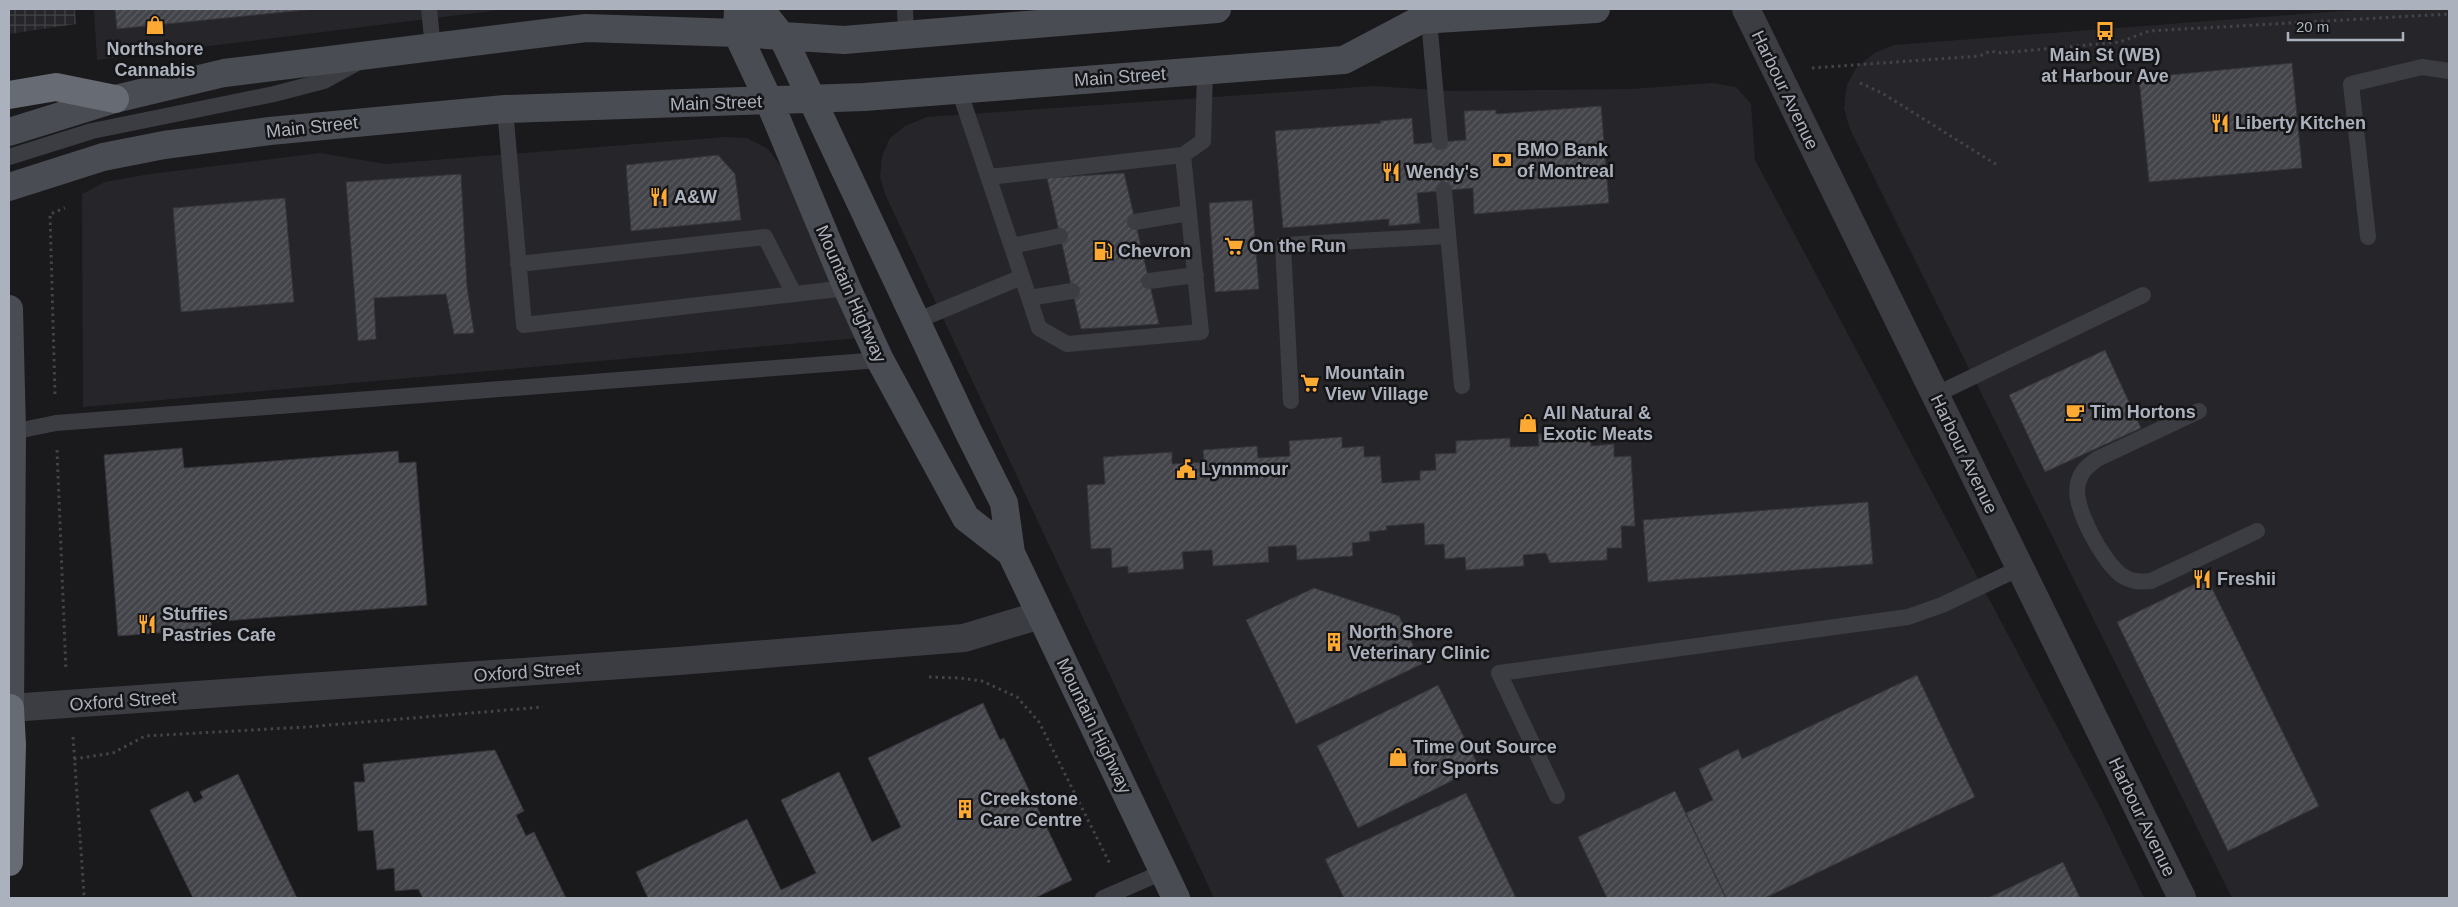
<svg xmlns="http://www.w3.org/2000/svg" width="2458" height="907" viewBox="0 0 2458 907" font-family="Arial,sans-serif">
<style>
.built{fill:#26262a}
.industrial{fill:url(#industrial-grid)}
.building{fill:url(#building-hatch);stroke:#343439}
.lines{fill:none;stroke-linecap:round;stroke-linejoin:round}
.path{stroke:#414449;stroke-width:3;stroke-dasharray:2.5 4;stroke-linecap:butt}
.lane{stroke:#3b3d42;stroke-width:16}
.street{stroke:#3b3d42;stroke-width:28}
.secondary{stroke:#494c52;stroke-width:28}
.highway{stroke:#676b73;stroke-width:28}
.labels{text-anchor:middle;stroke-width:5;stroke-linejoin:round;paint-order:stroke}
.poi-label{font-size:18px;font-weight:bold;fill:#acb2bd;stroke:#151518;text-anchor:start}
.street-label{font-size:18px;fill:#acb2bd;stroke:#151518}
</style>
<defs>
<pattern id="industrial-grid" width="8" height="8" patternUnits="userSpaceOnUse" patternTransform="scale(1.25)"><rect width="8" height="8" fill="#26262a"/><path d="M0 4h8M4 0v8" fill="none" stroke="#434347"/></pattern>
<pattern id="building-hatch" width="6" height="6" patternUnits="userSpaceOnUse" patternTransform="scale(1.25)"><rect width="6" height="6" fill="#44454a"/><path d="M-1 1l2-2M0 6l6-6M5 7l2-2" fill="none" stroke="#5c5d62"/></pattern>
</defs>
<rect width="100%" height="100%" fill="#1a1a1d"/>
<path class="built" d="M 94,9 L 531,9 L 499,10 L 97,60 Z
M 2368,9 L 2449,9 L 2449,898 L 2232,898 L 1850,129 L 1844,108 L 1847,85 L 1856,68 L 1874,53 L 1894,45 Z
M 1712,83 L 1736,87 L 1751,104 L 1755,160 L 2102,811 L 2144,898 L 1214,898 L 885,194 L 880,177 L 882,156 L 890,138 L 905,126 L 927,117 L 1374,86 L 1451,91 L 1631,89 Z
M 725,137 L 747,138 L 768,149 L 783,169 L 858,338 L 83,407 L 82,194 L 105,182 L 150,174 L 320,153 L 385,164 Z"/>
<path class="industrial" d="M 9,9 L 75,9 L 76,24 L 9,34 Z"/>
<path class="building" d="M 115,9 L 315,9 L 117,29 Z
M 2292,63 L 2302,168 L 2149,182 L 2139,78 Z
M 1601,106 L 1609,203 L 1474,214 L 1473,188 L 1417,193 L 1420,223 L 1389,226 L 1389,219 L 1283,228 L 1275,131 L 1381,123 L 1380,121 L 1412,118 L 1414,144 L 1466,140 L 1464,111 L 1496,110 L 1496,114 Z
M 718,155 L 735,174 L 741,220 L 631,231 L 626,165 Z
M 1124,173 L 1159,324 L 1081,329 L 1047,178 Z
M 461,174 L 467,287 L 474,333 L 454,334 L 446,294 L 374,298 L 376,339 L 358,341 L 346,182 Z
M 285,198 L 294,302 L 181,312 L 173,208 Z
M 1252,200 L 1259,289 L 1215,292 L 1209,203 Z
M 2105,350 L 2141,428 L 2045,472 L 2009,395 Z
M 1590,430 L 1591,446 L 1614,444 L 1614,457 L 1631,456 L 1635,526 L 1621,526 L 1622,548 L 1607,548 L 1607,560 L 1550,563 L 1546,553 L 1523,555 L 1524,566 L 1466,570 L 1465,557 L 1445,559 L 1444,544 L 1425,545 L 1424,523 L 1386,526 L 1387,530 L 1369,532 L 1370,541 L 1352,543 L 1353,556 L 1297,560 L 1296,545 L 1268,547 L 1269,562 L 1213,566 L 1212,550 L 1182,552 L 1184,569 L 1128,573 L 1128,566 L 1112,568 L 1111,548 L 1091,549 L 1087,485 L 1105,484 L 1103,457 L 1172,452 L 1172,464 L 1204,462 L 1203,450 L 1257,446 L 1258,458 L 1290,456 L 1289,441 L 1342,437 L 1342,448 L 1364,446 L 1364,457 L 1380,456 L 1382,483 L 1420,480 L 1420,471 L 1436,470 L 1435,454 L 1456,453 L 1456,441 L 1510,438 L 1510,447 L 1539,446 L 1538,434 Z
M 182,448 L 184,468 L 398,451 L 399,463 L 416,462 L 427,605 L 211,622 L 212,629 L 118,636 L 104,455 Z
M 1868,502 L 1873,564 L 1648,582 L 1643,520 Z
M 2207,578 L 2319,806 L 2228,851 L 2117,622 Z
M 1314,588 L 1399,616 L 1422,664 L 1296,724 L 1246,620 Z
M 1917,675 L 1975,797 L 1765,898 L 1726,898 L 1686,813 L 1713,800 L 1699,769 L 1738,749 L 1742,759 Z
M 1438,685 L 1479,767 L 1358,828 L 1317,746 Z
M 983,703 L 1000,740 L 1004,738 L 1072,880 L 1035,898 L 648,898 L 636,872 L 747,819 L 781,890 L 816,873 L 781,800 L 839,772 L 872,842 L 901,827 L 868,758 Z
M 495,750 L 524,811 L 516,815 L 526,836 L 534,832 L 566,898 L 423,898 L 418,889 L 395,891 L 394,868 L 377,870 L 373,830 L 358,831 L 354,782 L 365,782 L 363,764 Z
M 238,774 L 297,898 L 193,898 L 150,810 L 188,791 L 194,803 L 203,798 L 200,792 Z
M 1675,791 L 1726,898 L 1607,898 L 1578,837 Z
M 1466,793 L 1516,898 L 1344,898 L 1325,859 Z
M 2063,862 L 2080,898 L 1988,898 Z"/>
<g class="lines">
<path class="path" d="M 1812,68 L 1980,56 L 1990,51 L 2001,53 L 2120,42 L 2149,31 L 2449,14
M 1860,83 L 1882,93 L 1997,165
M 55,394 L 50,214 L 65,208
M 57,450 L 66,671
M 929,677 L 960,678 L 982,681 L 1017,697 L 1039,722 L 1110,864
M 73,737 L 84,894 L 86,898
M 74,759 L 113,753 L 145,736 L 306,727 L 543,707"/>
<path class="lane" d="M 429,9 L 433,47
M 905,9 L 906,34
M 1429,20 L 1440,142
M 505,109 L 524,325 L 847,288
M 1183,155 L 1203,141 L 1205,71
M 9,157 L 92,131 L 274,94 L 324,81 L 357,63
M 989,177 L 1183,155 L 1201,332 L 1067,344 L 1039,328 L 1022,277
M 1444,190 L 1462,386
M 1135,222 L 1188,213
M 2368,237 L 2351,84 L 2422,67 L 2449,71
M 1012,246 L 1060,236
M 518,264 L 765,237 L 794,294
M 1149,281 L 1196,275
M 1029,298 L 1072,291
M 916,321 L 1022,277 L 959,90
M 1935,395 L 2143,295
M 1291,401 L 1283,245 L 1448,236
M 2199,411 L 2097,459 C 2088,466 2081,471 2078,483 C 2072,507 2103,561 2121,575 C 2131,582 2140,582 2151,581 L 2257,531
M 12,432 L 56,423 L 880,360
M 1557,796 L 1499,673 L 1908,617 L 1942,605 L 2020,568
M 1103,898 L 1163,872"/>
<path class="street" d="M 1746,9 L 2182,898
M 10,708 L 679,661 L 964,638 L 1040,615"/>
<path class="secondary" d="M 738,9 L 737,33 L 769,101 L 847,288 L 880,360 L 966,518 L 1011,553
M 760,9 L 783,38 L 967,429 L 1004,503 L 1011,553 L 1176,898
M 9,132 L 115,99 L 224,73 L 586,28 L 737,33 L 844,40 L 1217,9
M 9,187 L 103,157 L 164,145 L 270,131 L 505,109 L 864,97 L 1344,60 L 1420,20 L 1596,9
M 9,309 L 12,432 L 10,708"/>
<path class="highway" d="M 9,95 L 56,87 L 115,99
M 9,862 L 12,745 L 10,708"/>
</g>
<defs>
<g id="shop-bare" transform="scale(1.5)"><path d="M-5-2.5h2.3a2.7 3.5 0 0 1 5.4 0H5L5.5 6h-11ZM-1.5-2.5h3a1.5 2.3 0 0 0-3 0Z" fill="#fda932" stroke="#151518" stroke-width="2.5" paint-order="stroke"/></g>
<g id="bus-bare" transform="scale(1.5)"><path d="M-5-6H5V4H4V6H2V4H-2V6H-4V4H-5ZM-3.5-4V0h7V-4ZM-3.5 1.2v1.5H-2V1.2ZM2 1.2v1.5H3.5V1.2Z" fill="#fda932" stroke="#151518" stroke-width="2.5" paint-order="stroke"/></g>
<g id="restaurant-bare" transform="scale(1.5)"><path d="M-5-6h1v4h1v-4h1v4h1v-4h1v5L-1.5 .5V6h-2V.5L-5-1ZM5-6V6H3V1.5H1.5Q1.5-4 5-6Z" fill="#fda932" stroke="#151518" stroke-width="2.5" paint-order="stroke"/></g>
<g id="bank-bare" transform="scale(1.5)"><path d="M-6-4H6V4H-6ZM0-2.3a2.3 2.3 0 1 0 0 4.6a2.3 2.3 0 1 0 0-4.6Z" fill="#fda932" stroke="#151518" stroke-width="2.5" paint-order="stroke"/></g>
<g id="supermarket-bare" transform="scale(1.5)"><path d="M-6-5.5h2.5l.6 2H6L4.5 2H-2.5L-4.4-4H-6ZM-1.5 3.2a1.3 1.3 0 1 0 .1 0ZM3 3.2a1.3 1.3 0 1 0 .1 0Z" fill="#fda932" stroke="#151518" stroke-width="2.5" paint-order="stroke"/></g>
<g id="fuel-bare" transform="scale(1.5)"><path d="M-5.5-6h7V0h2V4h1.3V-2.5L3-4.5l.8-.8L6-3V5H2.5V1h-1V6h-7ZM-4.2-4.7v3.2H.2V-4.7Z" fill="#fda932" stroke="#151518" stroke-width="2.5" paint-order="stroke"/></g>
<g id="cafe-bare" transform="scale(1.5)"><path d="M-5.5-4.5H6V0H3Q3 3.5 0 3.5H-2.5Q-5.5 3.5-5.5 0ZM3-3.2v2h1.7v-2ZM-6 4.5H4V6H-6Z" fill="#fda932" stroke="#151518" stroke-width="2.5" paint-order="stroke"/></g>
<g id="civic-bare" transform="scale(1.5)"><path d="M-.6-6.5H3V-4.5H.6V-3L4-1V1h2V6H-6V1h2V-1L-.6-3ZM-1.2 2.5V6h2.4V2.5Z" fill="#fda932" stroke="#151518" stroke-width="2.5" paint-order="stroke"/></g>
<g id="building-bare" transform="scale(1.5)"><path d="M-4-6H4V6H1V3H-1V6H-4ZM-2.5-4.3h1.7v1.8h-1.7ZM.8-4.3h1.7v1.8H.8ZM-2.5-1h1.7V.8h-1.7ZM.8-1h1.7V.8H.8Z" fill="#fda932" stroke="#151518" stroke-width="2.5" paint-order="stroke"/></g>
</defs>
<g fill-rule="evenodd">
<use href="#shop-bare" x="155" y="25"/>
<use href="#bus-bare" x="2105" y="31"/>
<use href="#restaurant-bare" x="2220" y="123"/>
<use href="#bank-bare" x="1502" y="160"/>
<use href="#restaurant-bare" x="1391" y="172"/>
<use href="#restaurant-bare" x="659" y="197"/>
<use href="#supermarket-bare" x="1234" y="246"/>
<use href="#fuel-bare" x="1103" y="251"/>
<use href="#supermarket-bare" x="1310" y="383"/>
<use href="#cafe-bare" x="2075" y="412"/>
<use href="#shop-bare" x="1528" y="423"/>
<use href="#civic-bare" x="1186" y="469"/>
<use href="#restaurant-bare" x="2202" y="579"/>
<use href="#restaurant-bare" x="147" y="624"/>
<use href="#building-bare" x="1334" y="642"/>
<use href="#shop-bare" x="1398" y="757"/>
<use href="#building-bare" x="965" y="809"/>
</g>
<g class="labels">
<g class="poi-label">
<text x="155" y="55" text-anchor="middle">Northshore<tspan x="155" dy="21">Cannabis</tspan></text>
<text x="2105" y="61" text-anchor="middle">Main St (WB)<tspan x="2105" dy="21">at Harbour Ave</tspan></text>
<text x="2235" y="129">Liberty Kitchen</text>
<text x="1517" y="156">BMO Bank<tspan x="1517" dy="21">of Montreal</tspan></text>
<text x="1406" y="178">Wendy's</text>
<text x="674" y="203">A&amp;W</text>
<text x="1249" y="252">On the Run</text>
<text x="1118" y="257">Chevron</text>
<text x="1325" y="379">Mountain<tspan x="1325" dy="21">View Village</tspan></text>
<text x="2090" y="418">Tim Hortons</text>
<text x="1543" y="419">All Natural &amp;<tspan x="1543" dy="21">Exotic Meats</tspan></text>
<text x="1201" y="475">Lynnmour</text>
<text x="2217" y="585">Freshii</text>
<text x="162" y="620">Stuffies<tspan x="162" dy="21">Pastries Cafe</tspan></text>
<text x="1349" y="638">North Shore<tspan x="1349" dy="21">Veterinary Clinic</tspan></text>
<text x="1413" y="753">Time Out Source<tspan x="1413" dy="21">for Sports</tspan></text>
<text x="980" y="805">Creekstone<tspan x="980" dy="21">Care Centre</tspan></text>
</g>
<g class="street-label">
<text transform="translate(1120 77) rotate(-4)" y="6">Main Street</text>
<text transform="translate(1785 90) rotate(64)" y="6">Harbour Avenue</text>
<text transform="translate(716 103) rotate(-2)" y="6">Main Street</text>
<text transform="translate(312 127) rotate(-6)" y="6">Main Street</text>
<text transform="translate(851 294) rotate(66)" y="6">Mountain Highway</text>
<text transform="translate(1964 454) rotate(64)" y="6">Harbour Avenue</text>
<text transform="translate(527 672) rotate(-4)" y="6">Oxford Street</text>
<text transform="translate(123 701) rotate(-4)" y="6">Oxford Street</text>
<text transform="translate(1094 726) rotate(64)" y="6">Mountain Highway</text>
<text transform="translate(2142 817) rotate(64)" y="6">Harbour Avenue</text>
</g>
</g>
<rect width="2458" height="907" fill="none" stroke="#acb2bd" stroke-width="20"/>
<path d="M2288 32v8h115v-8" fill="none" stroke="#acb2bd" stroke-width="2.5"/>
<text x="2296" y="32" font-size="15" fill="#acb2bd" stroke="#151518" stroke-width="4" paint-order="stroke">20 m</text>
</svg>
